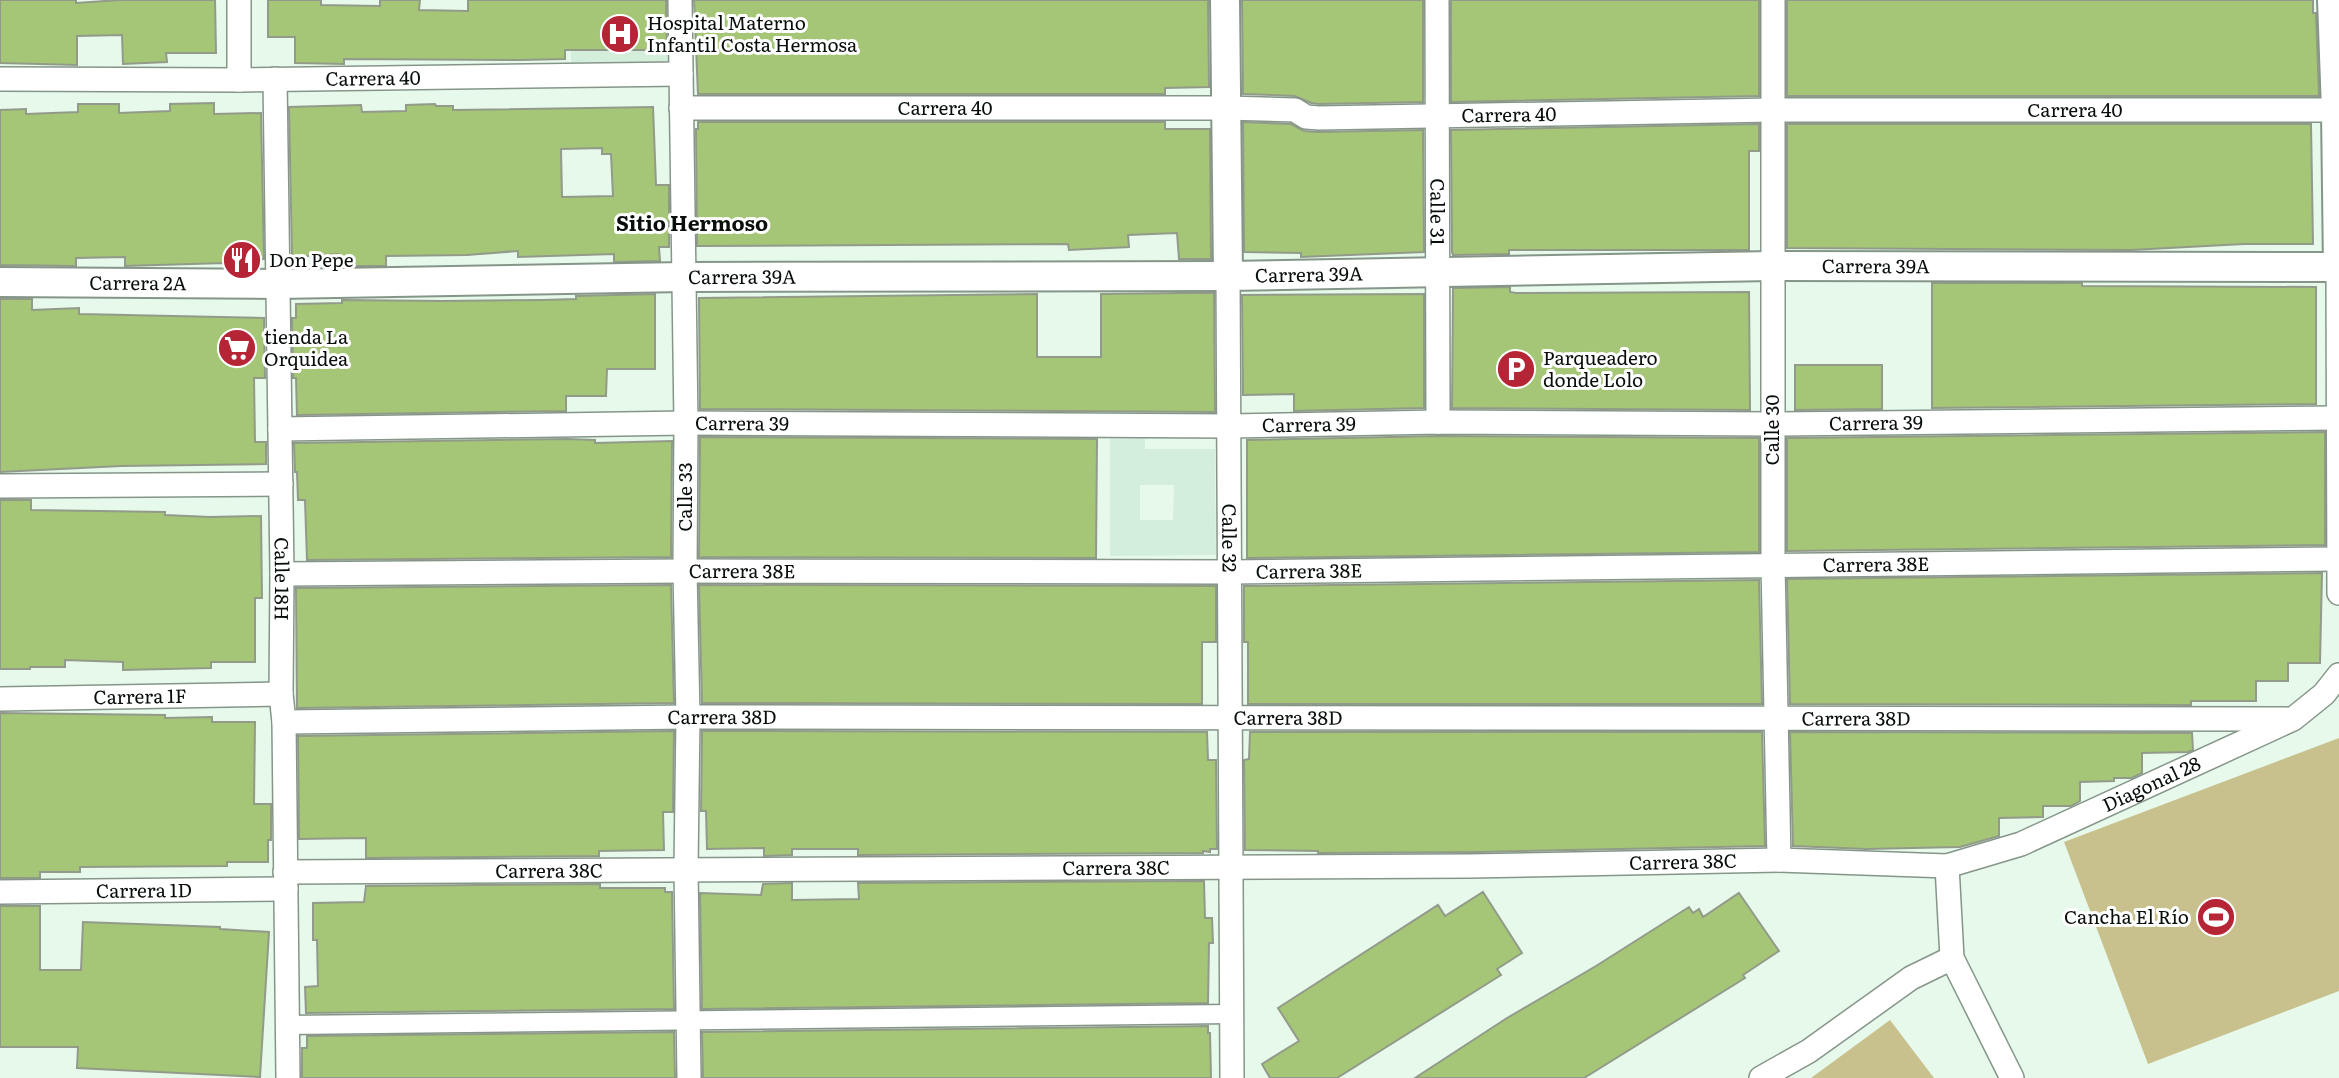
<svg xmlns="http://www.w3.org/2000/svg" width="2339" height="1078" viewBox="0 0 2339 1078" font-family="Literata,serif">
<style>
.built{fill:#d4eedc;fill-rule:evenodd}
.green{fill:#c9c18d}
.building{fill:#a5c677;stroke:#929b89;stroke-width:2;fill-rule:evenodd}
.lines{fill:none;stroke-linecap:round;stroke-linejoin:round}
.pedestrian-casing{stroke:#859689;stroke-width:21}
.minor-casing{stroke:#859689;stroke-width:26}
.tertiary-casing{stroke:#859689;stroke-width:32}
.pedestrian{stroke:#fff;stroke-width:18}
.minor{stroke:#fff;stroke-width:23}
.tertiary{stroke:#fff;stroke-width:28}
.labels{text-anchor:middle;stroke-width:6;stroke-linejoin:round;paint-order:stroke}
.poi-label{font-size:19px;fill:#080e0a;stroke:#fff;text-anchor:start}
.street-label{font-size:19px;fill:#080e0a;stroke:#fff}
.neighbourhood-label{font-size:21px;font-weight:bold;fill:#080e0a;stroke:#fff}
</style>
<rect width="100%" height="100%" fill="#e6f9eb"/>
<path class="built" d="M 571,0 L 669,0 L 669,67 L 571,68 Z
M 1145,438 L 1145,449 L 1215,449 L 1216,555 L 1110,556 L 1110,439 ZM 1140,485 L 1174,485 L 1173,520 L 1140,520 Z"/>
<path class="green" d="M 2339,738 L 2339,991 L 2148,1064 L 2064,842 Z
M 1890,1020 L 1934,1078 L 1811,1078 Z"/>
<path class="building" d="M 0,0 L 76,0 L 76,3 L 120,0 L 215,0 L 216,53 L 166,53 L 167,62 L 123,64 L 122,35 L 77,36 L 77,65 L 0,63 Z
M 268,0 L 321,0 L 321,5 L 380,6 L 380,0 L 420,0 L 419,10 L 468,11 L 468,0 L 666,0 L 667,50 L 565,50 L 565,59 L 520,60 L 344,59 L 344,64 L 295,63 L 295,37 L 268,37 Z
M 694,0 L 1208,0 L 1209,87 L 1165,88 L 1165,94 L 698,94 Z
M 1242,0 L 1423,0 L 1423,102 L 1319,104 L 1311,103 L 1295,96 L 1243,94 Z
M 1451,0 L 1759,0 L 1759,96 L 1451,102 Z
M 1787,0 L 2313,0 L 2313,13 L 2316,13 L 2319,96 L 1787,96 Z
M 214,103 L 214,114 L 261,113 L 264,259 L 260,259 L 260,267 L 225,267 L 225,263 L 125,266 L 125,257 L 76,258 L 76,266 L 0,265 L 0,110 L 26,109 L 26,114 L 78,112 L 78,104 L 119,104 L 119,113 L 170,111 L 170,104 Z
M 435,104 L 436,106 L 453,106 L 453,110 L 653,107 L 656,185 L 669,185 L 669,247 L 659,247 L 660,261 L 614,262 L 614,254 L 518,257 L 518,251 L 467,255 L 386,256 L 386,266 L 340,266 L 339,254 L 292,257 L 289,107 L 361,105 L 362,112 L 406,111 L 406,105 ZM 602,148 L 602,154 L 611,154 L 613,196 L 562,197 L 561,149 Z
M 698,122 L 1165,122 L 1165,129 L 1210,129 L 1211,259 L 1179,259 L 1177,233 L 1128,235 L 1129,247 L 1069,250 L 1068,244 L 697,246 L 696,129 L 698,129 Z
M 1243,122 L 1291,124 L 1304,131 L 1318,132 L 1423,130 L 1424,252 L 1301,257 L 1301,253 L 1244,252 Z
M 1759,124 L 1759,151 L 1749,151 L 1749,250 L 1509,250 L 1509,254 L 1453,255 L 1452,252 L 1451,130 Z
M 1787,124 L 2311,124 L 2313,244 L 2244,244 L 2131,250 L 1787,248 Z
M 1932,283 L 2082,283 L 2082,286 L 2316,287 L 2316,404 L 1932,408 Z
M 1510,287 L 1510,292 L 1516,293 L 1749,292 L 1750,410 L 1452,408 L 1453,288 Z
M 1180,293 L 1214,293 L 1215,412 L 700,409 L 699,298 L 1037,294 L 1037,357 L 1101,357 L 1101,294 Z
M 655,294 L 655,369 L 607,369 L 606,396 L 566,396 L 566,411 L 297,415 L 296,378 L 293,378 L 292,318 L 296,318 L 296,304 L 342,303 L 342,300 L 442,301 L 542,300 L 576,299 L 576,296 Z
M 1424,294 L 1424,408 L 1294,411 L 1294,394 L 1243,395 L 1242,295 Z
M 0,299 L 32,299 L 32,310 L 79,308 L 79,314 L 264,318 L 265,378 L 254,378 L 255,442 L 266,442 L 266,464 L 121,466 L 0,472 Z
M 1795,365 L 1882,365 L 1882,409 L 1795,410 Z
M 2325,432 L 2325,545 L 1787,551 L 1787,438 Z
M 1438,436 L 1759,438 L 1759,552 L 1247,558 L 1247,440 Z
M 700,437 L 1097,439 L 1096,558 L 699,557 Z
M 567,439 L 595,440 L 595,443 L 672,441 L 671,557 L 307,560 L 305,500 L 298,500 L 297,472 L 295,472 L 294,443 Z
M 0,500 L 31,500 L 31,510 L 165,512 L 165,515 L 210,517 L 261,516 L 262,598 L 255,598 L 255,662 L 211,662 L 211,668 L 123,670 L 123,662 L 65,660 L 65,667 L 30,667 L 30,669 L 0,669 Z
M 2322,573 L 2320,663 L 2288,663 L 2288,681 L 2256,681 L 2256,701 L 2191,701 L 2191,705 L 1790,704 L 1787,579 Z
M 1759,580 L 1762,704 L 1248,704 L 1248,642 L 1244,642 L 1244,586 Z
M 671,585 L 674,703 L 297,708 L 296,588 Z
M 699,585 L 1216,586 L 1216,642 L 1202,642 L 1202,704 L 702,703 Z
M 0,713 L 165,715 L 165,718 L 212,717 L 212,722 L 255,722 L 254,804 L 271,804 L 271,840 L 268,840 L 268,862 L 227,862 L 227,866 L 80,867 L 80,872 L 40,872 L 40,878 L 0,878 Z
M 674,731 L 673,812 L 663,812 L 664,850 L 599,851 L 599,856 L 366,858 L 366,838 L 299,839 L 298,736 Z
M 702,731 L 1207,732 L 1208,760 L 1216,760 L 1217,849 L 1210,849 L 1210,852 L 1203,851 L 1203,853 L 858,855 L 858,849 L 792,849 L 792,855 L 764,856 L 764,848 L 707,849 L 706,811 L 701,811 Z
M 1250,732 L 1762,732 L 1765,846 L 1480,852 L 1318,853 L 1318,851 L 1245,850 L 1244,760 L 1249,759 Z
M 1790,732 L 2192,733 L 2193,750 L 2188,752 L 2142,753 L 2142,773 L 2132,778 L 2114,778 L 2114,781 L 2080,782 L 2080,801 L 2071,806 L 2043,806 L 2043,817 L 1999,818 L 1999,836 L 1960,847 L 1866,849 L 1793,846 Z
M 1204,881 L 1205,918 L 1212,918 L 1213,943 L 1209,943 L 1208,1003 L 702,1009 L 700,893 L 761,895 L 763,884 L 792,883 L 792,900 L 859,899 L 858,883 Z
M 600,884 L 600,888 L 665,888 L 665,892 L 672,892 L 674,1009 L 306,1013 L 305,987 L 318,986 L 317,940 L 313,940 L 313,903 L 364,902 L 366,886 Z
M 1483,892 L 1522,953 L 1497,969 L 1501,975 L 1337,1078 L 1270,1078 L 1262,1064 L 1299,1041 L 1278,1008 L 1438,905 L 1445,916 Z
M 1739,893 L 1779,951 L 1743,975 L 1745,978 L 1584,1078 L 1415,1078 L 1507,1018 L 1596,966 L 1689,907 L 1693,913 L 1699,909 L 1703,917 Z
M 0,906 L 40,906 L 40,970 L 81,970 L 83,922 L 220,927 L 220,929 L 269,932 L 260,1077 L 77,1068 L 78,1047 L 0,1047 Z
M 1208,1026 L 1208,1033 L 1210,1033 L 1211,1078 L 703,1078 L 702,1032 Z
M 674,1032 L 675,1078 L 302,1078 L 302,1048 L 307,1048 L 307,1036 Z"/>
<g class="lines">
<g class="pedestrian-casing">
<path id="pedestrian" d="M 288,1025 L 1230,1014"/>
</g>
<g class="minor-casing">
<g id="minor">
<path d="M 239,0 L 239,80"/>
<path d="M 680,0 L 686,423 L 685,571 L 688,717 L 686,868 L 689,1078"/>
<path id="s1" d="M 1437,0 L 1438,422"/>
<path d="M 1773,0 L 1773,565 L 1779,860"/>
<path id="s2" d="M 0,79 L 239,80 L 681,74"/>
<path id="s3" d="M 275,79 L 282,574 L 281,694 L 284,722 L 288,1078"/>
<path id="s4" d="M 681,108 L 1226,108 L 1295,110 L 1306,117 L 1319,118 L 1773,110 L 2339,110"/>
<path d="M 2338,267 L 2339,593"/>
<path id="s5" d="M 1228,276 L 1232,1078"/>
<path id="s6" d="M 280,429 L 686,423 L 1230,426 L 1438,422 L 1772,424 L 2339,418"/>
<path d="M 0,486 L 281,484"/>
<path id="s7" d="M 282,574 L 685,571 L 1230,572 L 2338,559"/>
<path id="s8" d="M 0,699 L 281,694"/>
<path id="s9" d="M 284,722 L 688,717 L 2286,719"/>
<path d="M 1947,866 L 1952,958 L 2012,1078"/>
<path id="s10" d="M 285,872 L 1470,866 L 1779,860 L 1947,866 L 2021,844 L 2293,719 L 2324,694 L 2339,675"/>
<path id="s11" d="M 0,892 L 286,889"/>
<path d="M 1761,1078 L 1809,1051 L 1911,978 L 1952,958"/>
</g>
</g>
<g class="tertiary-casing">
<g id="tertiary">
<path d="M 1225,0 L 1228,276"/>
<path d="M 2332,0 L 2336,110 L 2338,267"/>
<path id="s12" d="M 0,282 L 278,284 L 684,277 L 1228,276 L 1772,266 L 2339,267"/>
</g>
</g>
<use href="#pedestrian" class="pedestrian"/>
<use href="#minor" class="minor"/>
<use href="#tertiary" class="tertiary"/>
</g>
<defs>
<g id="hospital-disc" transform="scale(2.0125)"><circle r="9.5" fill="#b62536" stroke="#fff"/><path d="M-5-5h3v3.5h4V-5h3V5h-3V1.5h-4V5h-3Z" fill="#fff"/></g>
<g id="restaurant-disc" transform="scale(2.0125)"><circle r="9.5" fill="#b62536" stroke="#fff"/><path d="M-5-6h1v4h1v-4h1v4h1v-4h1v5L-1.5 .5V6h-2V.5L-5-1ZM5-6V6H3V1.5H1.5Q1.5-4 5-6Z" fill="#fff"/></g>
<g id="supermarket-disc" transform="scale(2.0125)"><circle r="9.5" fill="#b62536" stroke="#fff"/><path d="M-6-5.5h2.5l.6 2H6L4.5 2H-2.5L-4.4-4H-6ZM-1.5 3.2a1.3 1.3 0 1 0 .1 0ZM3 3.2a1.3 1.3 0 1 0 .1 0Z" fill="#fff"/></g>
<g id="parking-disc" transform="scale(2.0125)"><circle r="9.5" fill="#b62536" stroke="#fff"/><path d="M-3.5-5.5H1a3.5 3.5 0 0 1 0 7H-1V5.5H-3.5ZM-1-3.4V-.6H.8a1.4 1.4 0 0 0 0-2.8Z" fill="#fff"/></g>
<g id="stadium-disc" transform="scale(2.0125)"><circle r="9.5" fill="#b62536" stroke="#fff"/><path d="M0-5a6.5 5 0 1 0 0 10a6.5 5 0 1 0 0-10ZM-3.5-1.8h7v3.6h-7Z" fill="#fff"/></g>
</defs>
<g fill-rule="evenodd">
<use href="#hospital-disc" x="620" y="34"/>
<use href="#restaurant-disc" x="242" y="260"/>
<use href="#supermarket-disc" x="237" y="348"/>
<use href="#parking-disc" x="1516" y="369"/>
<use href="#stadium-disc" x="2216" y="917"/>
</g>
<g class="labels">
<g class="poi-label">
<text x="647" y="30">Hospital Materno<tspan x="647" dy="22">Infantil Costa Hermosa</tspan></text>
<text x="269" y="267">Don Pepe</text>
<text x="264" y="344">tienda La<tspan x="264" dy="22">Orquidea</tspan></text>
<text x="1543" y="365">Parqueadero<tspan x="1543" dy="22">donde Lolo</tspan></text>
<text x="2189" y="924" text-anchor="end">Cancha El Río</text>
</g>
<g class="street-label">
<text dy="7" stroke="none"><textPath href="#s2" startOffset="373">Carrera 40</textPath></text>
<text dy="7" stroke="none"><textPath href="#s4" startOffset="264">Carrera 40</textPath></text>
<text dy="7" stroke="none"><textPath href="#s4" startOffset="1396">Carrera 40</textPath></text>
<text dy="7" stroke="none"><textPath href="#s4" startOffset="830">Carrera 40</textPath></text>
<text dy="7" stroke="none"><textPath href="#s1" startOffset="212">Calle 31</textPath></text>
<text dy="7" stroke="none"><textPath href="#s12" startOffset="1876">Carrera 39A</textPath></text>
<text dy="7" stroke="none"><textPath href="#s12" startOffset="1309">Carrera 39A</textPath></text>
<text dy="7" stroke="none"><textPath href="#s12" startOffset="742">Carrera 39A</textPath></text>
<text dy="7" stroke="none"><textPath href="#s12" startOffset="138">Carrera 2A</textPath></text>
<text dy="7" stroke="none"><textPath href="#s6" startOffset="1596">Carrera 39</textPath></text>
<text dy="7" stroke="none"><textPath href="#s6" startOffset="462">Carrera 39</textPath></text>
<text dy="7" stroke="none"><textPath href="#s6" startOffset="1029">Carrera 39</textPath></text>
<text transform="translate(1772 430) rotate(-90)" y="7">Calle 30</text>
<text transform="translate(685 497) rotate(-90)" y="7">Calle 33</text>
<text dy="7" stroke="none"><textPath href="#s5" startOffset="262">Calle 32</textPath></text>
<text dy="7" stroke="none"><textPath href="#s7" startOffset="1594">Carrera 38E</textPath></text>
<text dy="7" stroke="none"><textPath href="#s7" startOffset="460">Carrera 38E</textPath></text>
<text dy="7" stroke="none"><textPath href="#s7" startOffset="1027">Carrera 38E</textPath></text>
<text dy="7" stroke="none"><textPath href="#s3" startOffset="500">Calle 18H</textPath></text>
<text dy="7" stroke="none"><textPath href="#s8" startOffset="140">Carrera 1F</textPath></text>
<text dy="7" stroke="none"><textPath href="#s9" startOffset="438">Carrera 38D</textPath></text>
<text dy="7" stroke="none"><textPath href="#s9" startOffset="1004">Carrera 38D</textPath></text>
<text dy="7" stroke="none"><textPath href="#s9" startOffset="1572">Carrera 38D</textPath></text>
<text dy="7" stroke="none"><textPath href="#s10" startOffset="1883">Diagonal 28</textPath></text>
<text dy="7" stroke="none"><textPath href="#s10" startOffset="1398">Carrera 38C</textPath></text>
<text dy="7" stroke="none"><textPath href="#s10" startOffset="831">Carrera 38C</textPath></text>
<text dy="7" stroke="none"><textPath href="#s10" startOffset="264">Carrera 38C</textPath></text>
<text dy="7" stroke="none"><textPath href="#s11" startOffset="144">Carrera 1D</textPath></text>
</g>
<g class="neighbourhood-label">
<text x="692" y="231">Sitio Hermoso</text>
</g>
</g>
</svg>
